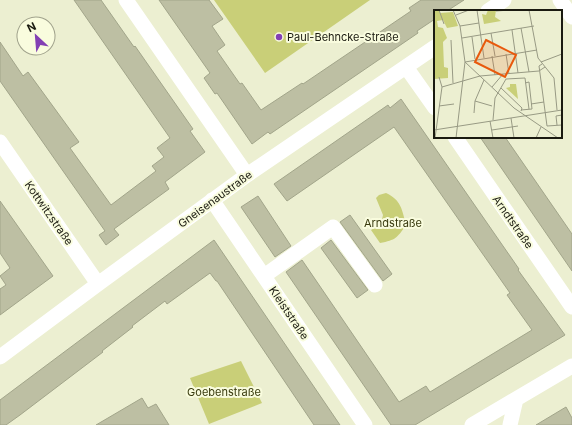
<svg xmlns="http://www.w3.org/2000/svg" width="572" height="425" viewBox="0 0 572 425" font-family="Inter,sans-serif">
<style>
.green{fill:#c9cf78}
.building{fill:#bdbfa3;stroke:#a2a58a}
.lines{fill:none;stroke-linecap:round;stroke-linejoin:round}
.minor{stroke:#fff;stroke-width:15}
.poi-dot{fill:#8340b4;stroke:#f9fcde;stroke-width:1.5}
.labels{text-anchor:middle;stroke-width:4;stroke-linejoin:round;paint-order:stroke}
.poi-label{font-size:11px;fill:#1a1a10;stroke:#f9fcde;text-anchor:start}
.street-label{font-size:11px;fill:#1a1a10;stroke:#f9fcde}
.park-label{font-size:11px;fill:#383a0e;stroke:#f9fcde}
.inset-road{fill:none;stroke:#989a84;stroke-width:1}
.view{fill:#e8590c;fill-opacity:0.15;stroke:#e8590c;stroke-width:2}
.inset-edge{fill:none;stroke:#1a1a10;stroke-width:2}
</style>
<rect width="100%" height="100%" fill="#ecefd1"/>
<path class="green" d="M 214,0 L 370,0 L 265,73 Z
M 386,193 C 401,200 402,209 406,225 C 397,238 396,240 380,243 L 371,230 L 381,224 L 383,215 L 376,198 L 379,195 Z
M 241,361 L 262,403 L 209,424 L 190,378 Z"/>
<path class="building" d="M 74,0 L 101,0 L 134,47 L 135,46 L 193,129 L 190,131 L 205,152 L 165,182 L 169,189 L 114,229 L 119,235 L 106,245 L 99,235 L 105,231 L 0,81 L 0,42 L 23,76 L 28,72 L 79,142 L 70,148 L 111,205 L 156,171 L 152,166 L 164,157 L 157,148 L 170,138 Z
M 159,0 L 209,0 L 223,19 L 212,26 L 225,45 L 217,51 L 240,84 L 242,83 L 261,110 L 302,83 L 303,84 L 411,11 L 409,8 L 421,0 L 464,0 L 447,11 L 435,11 L 435,19 L 417,31 L 418,33 L 270,134 L 268,132 L 252,144 L 217,93 L 215,94 L 204,78 L 210,73 Z
M 401,99 L 519,269 L 518,270 L 565,335 L 415,425 L 391,425 L 286,272 L 302,260 L 399,402 L 426,386 L 430,392 L 532,330 L 507,295 L 510,293 L 394,127 L 287,201 L 274,184 L 388,105 L 390,108 Z
M 480,137 L 505,137 L 572,234 L 572,271 Z
M 258,196 L 291,246 L 275,257 L 241,207 Z
M 0,201 L 53,276 L 0,315 L 0,289 L 6,285 L 0,276 L 10,268 L 0,253 Z
M 350,215 L 392,274 L 383,281 L 340,222 Z
M 214,240 L 340,425 L 314,425 L 217,281 L 216,281 L 210,273 L 167,304 L 165,301 L 132,326 L 133,327 L 102,351 L 103,352 L 20,415 L 6,425 L 0,425 L 0,400 Z
M 331,240 L 368,290 L 357,298 L 321,248 Z
M 142,398 L 148,408 L 156,404 L 169,425 L 96,425 Z
M 566,407 L 572,418 L 572,425 L 536,425 Z"/>
<g class="lines">
<path class="minor" d="M 126,0 L 247,175
M 560,0 L 572,17
M 488,11 L 504,0
M 406,67 L 435,108
M 455,137 L 572,307
M 0,142 L 98,284
M 212,200 L 365,425
M 264,276 L 333,227 L 375,285
M 0,357 L 98,284 L 247,175 L 435,47
M 472,425 L 572,366
M 510,425 L 516,399"/>
</g>
<circle class="poi-dot" cx="279" cy="37" r="4"/>
<g class="labels">
<g class="poi-label">
<text x="287" y="41">Paul-Behncke-Straße</text>
</g>
<g class="street-label">
<text transform="translate(215 199) rotate(-36)" y="4">Gneisenaustraße</text>
<text transform="translate(49 213) rotate(55)" y="4">Kottwitzstraße</text>
<text transform="translate(513 222) rotate(55)" y="4">Arndtstraße</text>
<text transform="translate(289 313) rotate(56)" y="4">Kleiststraße</text>
</g>
<g class="park-label">
<text x="393" y="227">Arndstraße</text>
<text x="224" y="396">Goebenstraße</text>
</g>
</g>
<g transform="translate(434 10)">
<rect width="128" height="128" fill="#ecefd1"/>
<path d="M 0,0 L 5,0 L 6,3 L 19,2 L 24,16 L 13,18 L 9,10 L 3,11 L 4,17 L 9,18 L 13,28 L 9,32 L 10,57 L 14,58 L 14,68 L 0,69 ZM 54,0 L 62,0 L 61,7 L 67,11 L 50,14 L 48,4 L 52,5 ZM 76,74 L 82,74 L 84,89 L 72,78 L 76,77 Z" fill="#c9cf78"/>
<path class="inset-road" d="M 5,0 L 10,14M 19,0 L 26,16 L 31,52 L 22,128M 43,0 L 50,48M 95,0 L 104,48 L 120,68 L 123,100M 62,1 L 76,0M 22,5 L 35,0M 26,16 L 45,13M 87,18 L 95,62M 78,20 L 84,63M 57,23 L 61,46M 38,27 L 41,49M 28,28 L 100,16M 17,30 L 19,73M 72,44 L 75,64M 58,46 L 61,65M 31,52 L 103,40M 31,52 L 80,98 L 124,128M 107,52 L 128,44M 108,54 L 105,56 L 113,116M 50,70 L 41,91 L 58,96M 8,77 L 46,66 L 105,61 L 111,57M 58,77 L 69,64M 67,78 L 88,98 L 87,101M 97,94 L 110,92M 5,96 L 20,94M 87,100 L 98,99 L 95,72 L 91,73M 40,103 L 41,91M 77,108 L 80,128M 59,110 L 61,88 L 72,69 L 91,68 L 95,99M 56,111 L 59,128M 123,115 L 122,106 L 128,105M 113,116 L 128,115M 0,120 L 128,100M 58,120 L 84,116M 1,128 L 8,77 L 5,67M 102,128 L 107,117"/>
<path class="view" d="M 52,30 L 82,45 L 71,67 L 41,52 Z"/>
<rect width="128" height="128" class="inset-edge"/>
</g>
<g transform="translate(36 36) rotate(334)"><circle r="19" fill="#f9fcde" stroke="#a0a28c"/>
<path d="M0-3L7 15L0 10L-7 15Z" fill="#8340b4"/>
<text y="-6" font-size="11" font-weight="bold" text-anchor="middle" fill="#1a1a10">N</text>
</g>
</svg>
